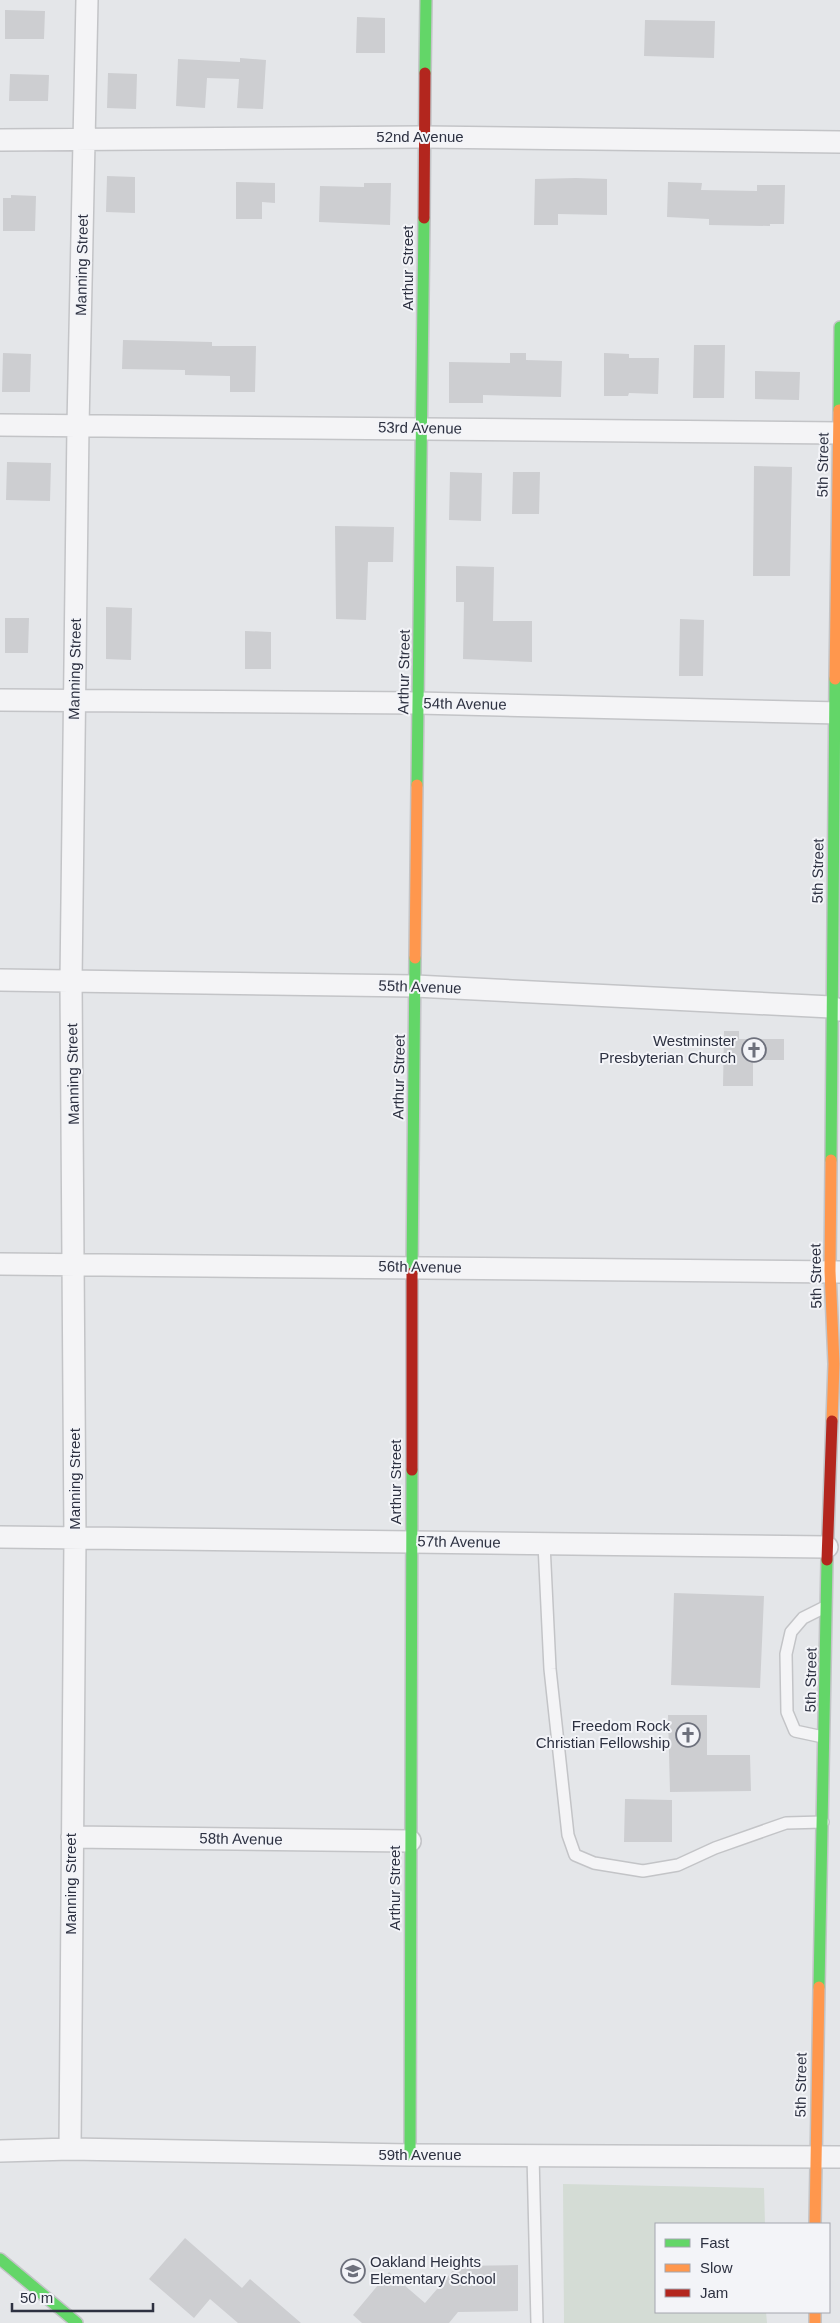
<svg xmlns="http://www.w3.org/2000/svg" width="840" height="2323" viewBox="0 0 840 2323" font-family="Arial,sans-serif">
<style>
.green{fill:#d4dcd5}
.building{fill:#cdced1}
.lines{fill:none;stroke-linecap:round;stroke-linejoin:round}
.lane-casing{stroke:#c3c4c7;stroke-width:14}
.street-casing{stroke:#c3c4c7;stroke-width:24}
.fast-casing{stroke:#c3c4c7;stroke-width:14}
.slow-casing{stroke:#c3c4c7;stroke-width:14}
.jam-casing{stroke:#c3c4c7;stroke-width:14}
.lane{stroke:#f4f4f6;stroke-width:11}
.street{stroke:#f4f4f6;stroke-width:21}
.fast{stroke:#63d668;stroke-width:11}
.slow{stroke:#ff974d;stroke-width:11}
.jam{stroke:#b3261e;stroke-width:11}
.labels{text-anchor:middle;stroke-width:4;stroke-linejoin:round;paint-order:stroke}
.street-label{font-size:15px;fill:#2d3141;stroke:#f3f4f8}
.poi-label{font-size:15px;fill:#2d3141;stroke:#f3f4f8;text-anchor:end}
</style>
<rect width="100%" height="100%" fill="#e4e6e9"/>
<path class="green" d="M 563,2184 L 764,2188 L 765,2224 L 656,2224 L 656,2312 L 766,2312 L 767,2323 L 564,2323 Z"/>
<path class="building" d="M 5,10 L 45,11 L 44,39 L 5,39 Z
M 357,17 L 385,18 L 385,53 L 356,53 Z
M 645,20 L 715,21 L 714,58 L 644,56 Z
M 240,58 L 266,60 L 263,109 L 237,108 L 239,79 L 207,78 L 205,108 L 176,106 L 178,59 L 240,62 Z
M 108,73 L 137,74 L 136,109 L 107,108 Z
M 10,74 L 49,75 L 48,101 L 9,101 Z
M 107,176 L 135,177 L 135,213 L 106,212 Z
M 576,178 L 607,179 L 607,215 L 558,214 L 558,225 L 534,225 L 535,179 Z
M 236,182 L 275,183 L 275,203 L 262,202 L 262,219 L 236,219 Z
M 668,182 L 702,183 L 701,190 L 757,191 L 757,185 L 785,185 L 784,224 L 770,224 L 770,226 L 709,225 L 709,219 L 667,217 Z
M 364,183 L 391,183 L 390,225 L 319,222 L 320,186 L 364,187 Z
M 11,195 L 36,196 L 35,231 L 3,231 L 3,198 L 11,198 Z
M 123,340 L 212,342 L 212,346 L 256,346 L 255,392 L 230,392 L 230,376 L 185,375 L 185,370 L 122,369 Z
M 694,345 L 725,345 L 724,398 L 693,398 Z
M 3,353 L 31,354 L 30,392 L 2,392 Z
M 510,353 L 526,353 L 526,360 L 562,361 L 561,397 L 483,395 L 483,403 L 449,403 L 449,362 L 510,363 Z
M 604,353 L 629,354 L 629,358 L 659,358 L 658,394 L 629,393 L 628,396 L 604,396 Z
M 755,371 L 800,372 L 799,400 L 755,399 Z
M 7,462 L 51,463 L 50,501 L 6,500 Z
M 754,466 L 792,467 L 790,576 L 753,576 Z
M 450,472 L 482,473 L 481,521 L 449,520 Z
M 513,472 L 540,472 L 539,514 L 512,514 Z
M 335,526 L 394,527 L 393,562 L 368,562 L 366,620 L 336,619 Z
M 456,566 L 494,567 L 493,621 L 532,621 L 532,662 L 463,659 L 464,602 L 456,602 Z
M 106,607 L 132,608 L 131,660 L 106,659 Z
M 5,618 L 29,618 L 28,653 L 5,653 Z
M 680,619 L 704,620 L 703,676 L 679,676 Z
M 245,631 L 271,632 L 271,669 L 245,669 Z
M 724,1031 L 739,1031 L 739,1039 L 784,1039 L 784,1060 L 753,1060 L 753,1086 L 723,1086 Z
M 674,1593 L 764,1596 L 760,1688 L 671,1685 Z
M 668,1715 L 707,1715 L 707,1755 L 750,1755 L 751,1791 L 670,1792 Z
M 625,1799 L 672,1800 L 672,1842 L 624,1842 Z
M 185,2238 L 242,2288 L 250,2279 L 301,2323 L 238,2323 L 210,2299 L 194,2318 L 149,2279 Z
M 518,2265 L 518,2311 L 458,2312 L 449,2323 L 362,2323 L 353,2315 L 389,2272 L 425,2303 L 457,2266 Z"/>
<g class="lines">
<g class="lane-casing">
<path id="lane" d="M 544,1544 L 550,1669 L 568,1835 L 575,1855 L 594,1863 L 643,1871 L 678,1865 L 715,1848 L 786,1823 L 823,1822
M 823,1737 L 795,1731 L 787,1712 L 786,1654 L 791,1632 L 803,1618 L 825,1607
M 533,2155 L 537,2323"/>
</g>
<g class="street-casing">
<path id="street" d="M 0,140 L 423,137 L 840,142
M 0,425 L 840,433
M 0,700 L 418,703 L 840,713
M 0,980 L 415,986 L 831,1007 L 840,1010
M 0,1264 L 840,1272
M 0,1537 L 827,1547
M 72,1837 L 410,1841
M 70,2149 L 75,1538 L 71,981 L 78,426 L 87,0
M 0,2151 L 70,2149 L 410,2155 L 840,2157"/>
</g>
<g class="fast-casing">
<path id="fast" d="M 425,73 L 426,0
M 839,410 L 840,327
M 417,785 L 424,218
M 831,1160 L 835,679
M 412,1273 L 415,958
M 819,1987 L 827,1560
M 410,2155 L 412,1470
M 0,2259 L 77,2323"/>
</g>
<g class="slow-casing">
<path id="slow" d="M 835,679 L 839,410
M 415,958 L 417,785
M 831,1160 L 830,1271 L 834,1364 L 832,1421
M 815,2224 L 819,1987
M 815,2312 L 815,2323"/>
</g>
<g class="jam-casing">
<path id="jam" d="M 424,218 L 425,73
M 412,1470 L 412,1273
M 827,1560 L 832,1421"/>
</g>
<use href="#lane" class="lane"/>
<use href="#street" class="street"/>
<use href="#fast" class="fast"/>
<use href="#slow" class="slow"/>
<use href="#jam" class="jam"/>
</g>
<defs>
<g id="church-ring" transform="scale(1.25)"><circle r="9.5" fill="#f3f4f8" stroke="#6d707c" stroke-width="1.5"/><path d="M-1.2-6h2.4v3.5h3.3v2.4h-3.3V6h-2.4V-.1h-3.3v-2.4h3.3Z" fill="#6d707c"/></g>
<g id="school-ring" transform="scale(1.25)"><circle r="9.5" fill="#f3f4f8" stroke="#6d707c" stroke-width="1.5"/><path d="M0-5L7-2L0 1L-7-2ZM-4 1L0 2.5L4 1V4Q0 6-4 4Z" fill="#6d707c"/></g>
</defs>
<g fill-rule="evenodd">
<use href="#church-ring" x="754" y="1050"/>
<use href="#church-ring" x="688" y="1735"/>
<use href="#school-ring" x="353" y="2271"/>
</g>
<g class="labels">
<g class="street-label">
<text x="420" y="142">52nd Avenue</text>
<text transform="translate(82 265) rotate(-89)" y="5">Manning Street</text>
<text transform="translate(408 268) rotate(-90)" y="5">Arthur Street</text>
<text transform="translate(420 428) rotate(1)" y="5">53rd Avenue</text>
<text transform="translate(823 465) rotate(-89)" y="5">5th Street</text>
<text transform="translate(75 669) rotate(-89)" y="5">Manning Street</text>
<text transform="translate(404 672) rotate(-89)" y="5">Arthur Street</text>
<text transform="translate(465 704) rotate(1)" y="5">54th Avenue</text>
<text transform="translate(818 871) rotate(-89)" y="5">5th Street</text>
<text transform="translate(420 987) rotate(2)" y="5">55th Avenue</text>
<text transform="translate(73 1074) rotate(-91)" y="5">Manning Street</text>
<text transform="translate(399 1077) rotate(-89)" y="5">Arthur Street</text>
<text transform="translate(420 1267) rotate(1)" y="5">56th Avenue</text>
<text transform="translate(816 1276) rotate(-91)" y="5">5th Street</text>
<text transform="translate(75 1479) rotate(-90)" y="5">Manning Street</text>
<text transform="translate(396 1482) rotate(-90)" y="5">Arthur Street</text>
<text transform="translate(459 1542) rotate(1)" y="5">57th Avenue</text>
<text transform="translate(811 1680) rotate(-89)" y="5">5th Street</text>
<text transform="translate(241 1839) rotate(1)" y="5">58th Avenue</text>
<text transform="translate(71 1884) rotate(-90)" y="5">Manning Street</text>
<text transform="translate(395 1888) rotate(-90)" y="5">Arthur Street</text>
<text transform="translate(801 2085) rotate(-89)" y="5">5th Street</text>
<text x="420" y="2160">59th Avenue</text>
</g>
<g class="poi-label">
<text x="736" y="1046">Westminster<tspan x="736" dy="17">Presbyterian Church</tspan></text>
<text x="670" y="1731">Freedom Rock<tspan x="670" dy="17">Christian Fellowship</tspan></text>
<text x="370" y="2267" text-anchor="start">Oakland Heights<tspan x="370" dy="17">Elementary School</tspan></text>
</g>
</g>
<rect x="655" y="2223" width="175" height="90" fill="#f3f4f8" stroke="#a4a6af"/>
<rect x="665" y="2239" width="25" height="8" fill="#63d668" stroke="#a4a6af"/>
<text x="700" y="2248" font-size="15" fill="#2d3141">Fast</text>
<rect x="665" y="2264" width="25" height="8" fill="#ff974d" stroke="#a4a6af"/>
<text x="700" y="2273" font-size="15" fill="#2d3141">Slow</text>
<rect x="665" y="2289" width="25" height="8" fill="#b3261e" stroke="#a4a6af"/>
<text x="700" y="2298" font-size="15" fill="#2d3141">Jam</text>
<path d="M12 2303v8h141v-8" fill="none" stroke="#2d3141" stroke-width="2.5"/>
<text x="20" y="2303" font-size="15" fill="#2d3141" stroke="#f3f4f8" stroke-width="4" paint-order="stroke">50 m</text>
</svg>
